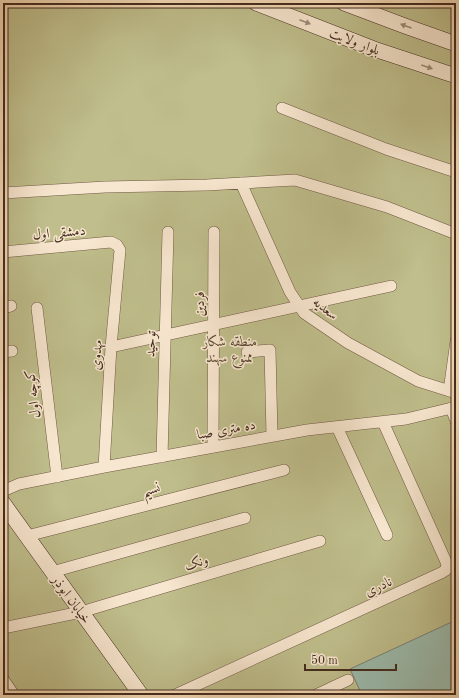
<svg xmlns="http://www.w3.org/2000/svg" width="459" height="698" viewBox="0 0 459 698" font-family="'Old Standard TT',Amiri,serif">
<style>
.green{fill:#bfbe8c;stroke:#827555}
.water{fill:#9cbbac;stroke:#798273}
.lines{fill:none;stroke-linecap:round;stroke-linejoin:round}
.minor-casing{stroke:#705844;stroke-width:12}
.secondary-casing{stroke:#442c1e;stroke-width:16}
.minor{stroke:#f8e7d0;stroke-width:11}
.secondary{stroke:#f8e7d0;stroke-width:15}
.oneway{fill:#9e8a77}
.labels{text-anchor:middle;stroke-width:3;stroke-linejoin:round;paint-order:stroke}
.street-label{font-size:14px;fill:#442c1e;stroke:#f8e7d0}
.park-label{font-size:14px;font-style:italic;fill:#5d4934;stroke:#f8e7d0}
</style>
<rect width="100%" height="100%" fill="#f4dab7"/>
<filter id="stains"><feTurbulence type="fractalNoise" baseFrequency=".005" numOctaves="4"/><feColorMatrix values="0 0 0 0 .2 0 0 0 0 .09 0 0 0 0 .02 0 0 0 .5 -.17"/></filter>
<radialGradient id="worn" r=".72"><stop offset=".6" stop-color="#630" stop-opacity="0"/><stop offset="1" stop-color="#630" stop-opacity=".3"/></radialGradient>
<path class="green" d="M 3,3 L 456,3 L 456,695 L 3,695 Z"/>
<path class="water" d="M 456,620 L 456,695 L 362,695 L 350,669 Z"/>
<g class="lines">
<g class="minor-casing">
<path id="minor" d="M 282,108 L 386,149 L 456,172
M 241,183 L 290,292 L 304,313 L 348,343 L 418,381 L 456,393
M 3,193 L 105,187 L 207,185 L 295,180 L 387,207 L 456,234
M 3,252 L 111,242 L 117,245 L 120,250 L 111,347 L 104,467
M 3,308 L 11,306
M 37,308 L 57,477
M 111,347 L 391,286
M 3,352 L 12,351
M 247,352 L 270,350 L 272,436
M 449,391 L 456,341
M 451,408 L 456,421
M 337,427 L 387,535
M 213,447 L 214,232
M 162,457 L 168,232
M 3,491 L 19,484 L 104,467 L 307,430 L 406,419 L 456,407
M 27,536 L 284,470
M 52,572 L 245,518
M 3,628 L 81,612 L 320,541
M 3,679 L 14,695
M 175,695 L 441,573 L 446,570 L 447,564 L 383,422
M 316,695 L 348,680"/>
</g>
<g class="secondary-casing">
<path id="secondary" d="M 256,3 L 374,49 L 456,76
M 344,3 L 405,26 L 456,44
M 3,503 L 141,695"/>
</g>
<use href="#minor" class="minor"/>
<use href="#secondary" class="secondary"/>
</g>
<defs><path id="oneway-solid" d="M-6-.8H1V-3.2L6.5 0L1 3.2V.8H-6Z"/></defs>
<g class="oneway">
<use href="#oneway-solid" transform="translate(305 22) rotate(21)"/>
<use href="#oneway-solid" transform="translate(406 26) rotate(-160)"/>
<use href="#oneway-solid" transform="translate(427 67) rotate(19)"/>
</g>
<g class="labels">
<g class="street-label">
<text transform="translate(355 41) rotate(21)" y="5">بلوار ولایت</text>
<text transform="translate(59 232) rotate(-5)" y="5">دمشقی اول</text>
<text transform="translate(199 304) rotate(-90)" y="5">فردین</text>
<text transform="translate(326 308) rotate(38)" y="5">سعدیه</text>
<text transform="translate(150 344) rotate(-88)" y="5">توحید</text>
<text transform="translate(96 355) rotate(-86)" y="5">مهدوی</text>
<text transform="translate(32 394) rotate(-97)" y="5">کوچه اول</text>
<text transform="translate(226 429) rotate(-10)" y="5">ده متری صبا</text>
<text transform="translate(151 489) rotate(-15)" y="5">نسیم</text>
<text transform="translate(196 562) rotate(-17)" y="5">ونک</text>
<text transform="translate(378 586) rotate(-25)" y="5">نادری</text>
<text transform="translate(72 599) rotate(54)" y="5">خیابان ابوذر</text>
</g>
<g class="park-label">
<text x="230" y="346">منطقه شکار<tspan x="230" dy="16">ممنوع سهند</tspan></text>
</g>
</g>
<rect width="459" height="698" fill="none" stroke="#f4dab7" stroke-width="16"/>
<rect x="4" y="4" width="451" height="690" fill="none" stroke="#442c1e" stroke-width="2"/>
<rect x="8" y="8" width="443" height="682" fill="none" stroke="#442c1e"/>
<path d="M305 664v6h91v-6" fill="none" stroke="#442c1e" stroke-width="2"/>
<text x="311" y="664" font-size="12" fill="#442c1e" stroke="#f8e7d0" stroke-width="3" paint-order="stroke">50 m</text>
<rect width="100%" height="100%" filter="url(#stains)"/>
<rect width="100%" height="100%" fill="url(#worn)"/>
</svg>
